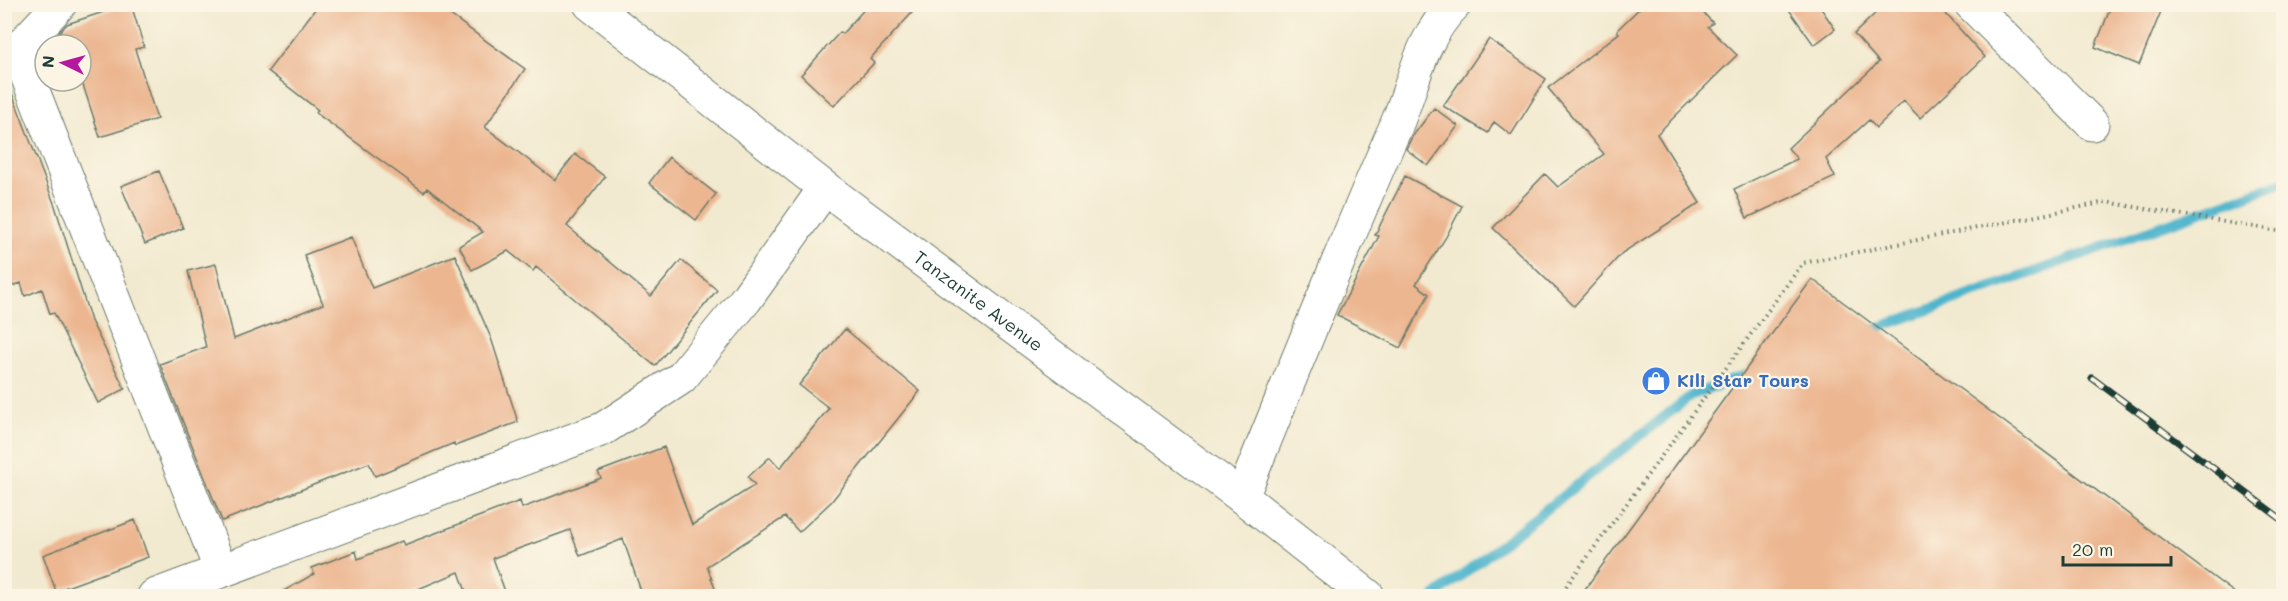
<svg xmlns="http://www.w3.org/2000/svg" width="2288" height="601" viewBox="0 0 2288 601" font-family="Mali,sans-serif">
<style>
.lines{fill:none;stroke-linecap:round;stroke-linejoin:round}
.stream{stroke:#4fb5cd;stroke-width:10}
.building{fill:#ecb690}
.minor-casing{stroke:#697a6b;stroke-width:35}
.path{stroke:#697a6b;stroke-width:4;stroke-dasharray:1.5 4.5;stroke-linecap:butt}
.minor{stroke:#fff;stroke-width:33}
.rail-casing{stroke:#1f3d34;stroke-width:7}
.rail{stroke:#fcf5e5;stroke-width:4.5;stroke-dasharray:14;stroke-linecap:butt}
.labels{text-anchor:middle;stroke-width:4.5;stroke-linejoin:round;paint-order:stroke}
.street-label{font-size:18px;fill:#1f3d34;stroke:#fcf5e5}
.shop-label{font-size:18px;font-weight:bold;fill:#366cbe;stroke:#fcf5e5;text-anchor:start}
</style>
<rect width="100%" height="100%" fill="#fcf5e5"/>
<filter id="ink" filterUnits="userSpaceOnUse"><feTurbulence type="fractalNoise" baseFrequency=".0167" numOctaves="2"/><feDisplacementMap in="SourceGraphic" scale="12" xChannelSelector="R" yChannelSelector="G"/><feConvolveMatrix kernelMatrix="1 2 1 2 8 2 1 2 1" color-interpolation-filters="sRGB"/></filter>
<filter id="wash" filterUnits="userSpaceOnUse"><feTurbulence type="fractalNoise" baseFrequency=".008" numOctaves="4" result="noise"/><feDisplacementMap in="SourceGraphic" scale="24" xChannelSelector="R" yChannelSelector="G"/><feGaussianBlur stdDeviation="1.35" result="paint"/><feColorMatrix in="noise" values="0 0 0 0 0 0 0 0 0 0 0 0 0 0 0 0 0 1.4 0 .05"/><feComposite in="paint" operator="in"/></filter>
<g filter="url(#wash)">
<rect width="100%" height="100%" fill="#f2ead0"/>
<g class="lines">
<path class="stream" d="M 1864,333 L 2284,182
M 1435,596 L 1692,395 L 1754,372"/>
</g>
<g id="blocks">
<path class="building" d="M 128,4 L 131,4 L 144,47 L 135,49 L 157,119 L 100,137 L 81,79 L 81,45 L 47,45 L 67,24 Z
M 319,4 L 435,4 L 525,69 L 485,127 L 555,180 L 575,154 L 605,177 L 567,226 L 651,296 L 681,260 L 717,290 L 655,366 L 536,267 L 533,271 L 508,251 L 472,270 L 459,246 L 483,232 L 427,188 L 424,192 L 316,113 L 318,110 L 268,71 Z
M 869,4 L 920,4 L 870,59 L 874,63 L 834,106 L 801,75 L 840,32 L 842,34 Z
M 1644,4 L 1695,4 L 1713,23 L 1708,27 L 1737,55 L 1657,134 L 1700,203 L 1622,253 L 1574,306 L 1493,228 L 1545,174 L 1558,187 L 1604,154 L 1548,88 L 1619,33 L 1617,30 Z
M 1785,4 L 1818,4 L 1835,29 L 1814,45 Z
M 1885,4 L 1937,4 L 1985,57 L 1920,118 L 1904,101 L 1876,128 L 1869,120 L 1826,159 L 1835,177 L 1747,218 L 1734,189 L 1797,159 L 1788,148 L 1879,62 L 1854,34 Z
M 2112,4 L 2164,4 L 2139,65 L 2095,47 Z
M 1489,39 L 1546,79 L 1511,135 L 1494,122 L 1488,133 L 1443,106 Z
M 4,80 L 7,80 L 55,206 L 91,321 L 125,389 L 98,403 L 54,313 L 50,314 L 42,289 L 25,296 L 21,283 L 4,289 Z
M 1434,108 L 1458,126 L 1428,166 L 1406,149 L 1412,137 Z
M 669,157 L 716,194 L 696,220 L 649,183 Z
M 159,171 L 183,228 L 145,244 L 121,186 Z
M 1405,176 L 1462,206 L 1446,237 L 1416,284 L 1429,294 L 1400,348 L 1337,315 L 1379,236 L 1375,235 Z
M 351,237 L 372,288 L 455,255 L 491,338 L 518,422 L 455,446 L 454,443 L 375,476 L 369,463 L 222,521 L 160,364 L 206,347 L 188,271 L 216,264 L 234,339 L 323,304 L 304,255 Z
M 1812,279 L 2240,597 L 1579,597 Z
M 845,329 L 920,391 L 831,502 L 799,532 L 785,517 L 707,566 L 718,597 L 643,597 L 623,539 L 580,556 L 570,530 L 493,558 L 507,597 L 468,597 L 459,572 L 399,597 L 273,597 L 314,574 L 312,568 L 356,551 L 358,559 L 402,541 L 404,545 L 520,501 L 522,508 L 601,478 L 598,472 L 664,447 L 692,525 L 755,485 L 748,477 L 770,457 L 780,468 L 829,408 L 799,385 Z
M 135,520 L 148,557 L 56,591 L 43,555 Z"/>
</g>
</g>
<g filter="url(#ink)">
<use href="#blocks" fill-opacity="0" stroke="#697a6b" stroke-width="1.5"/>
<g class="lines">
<g class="minor-casing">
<g id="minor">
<path id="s1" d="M 590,4 L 825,188 L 1242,497 L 1368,596"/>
<path d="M 1971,4 L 2092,124"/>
<path d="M 17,50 L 221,571"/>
<path d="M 4,55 L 17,50 L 60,4"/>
<path d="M 1242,497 C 1292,373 1342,249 1396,126 C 1415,82 1419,40 1455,4"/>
<path d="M 154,596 L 603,429 L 681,378 L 746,299 L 825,188"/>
</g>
</g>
<path class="path" d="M 1559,596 L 1803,263 L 2106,202 L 2284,232"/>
<use href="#minor" class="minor"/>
<g class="rail-casing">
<path id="rail" d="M 2092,378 L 2284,521"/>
</g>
<use href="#rail" class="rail"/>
</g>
</g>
<defs>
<g id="shop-disc" transform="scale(1.5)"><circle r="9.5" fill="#3f7fe0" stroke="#fcf5e5"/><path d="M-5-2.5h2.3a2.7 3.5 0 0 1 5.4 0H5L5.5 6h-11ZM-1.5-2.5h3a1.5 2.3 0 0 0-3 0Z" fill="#fff"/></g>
</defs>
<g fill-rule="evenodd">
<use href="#shop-disc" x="1656" y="381"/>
</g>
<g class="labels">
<g class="street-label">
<text dy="6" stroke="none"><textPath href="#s1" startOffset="489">Tanzanite Avenue</textPath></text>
</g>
<g class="shop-label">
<text x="1677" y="387">Kili Star Tours</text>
</g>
</g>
<rect width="2288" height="601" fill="none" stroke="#fcf5e5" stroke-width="24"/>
<g transform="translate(63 63) rotate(275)"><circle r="28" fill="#fcf5e5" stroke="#a4ab9e" stroke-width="1.5"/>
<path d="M0-4.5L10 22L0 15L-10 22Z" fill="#b5179e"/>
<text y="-9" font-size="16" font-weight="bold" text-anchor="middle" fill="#1f3d34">N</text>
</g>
<path d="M2063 556v9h108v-9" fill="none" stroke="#1f3d34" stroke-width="3"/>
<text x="2072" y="556" font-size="18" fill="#1f3d34" stroke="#fcf5e5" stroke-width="4.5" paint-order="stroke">20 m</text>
</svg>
